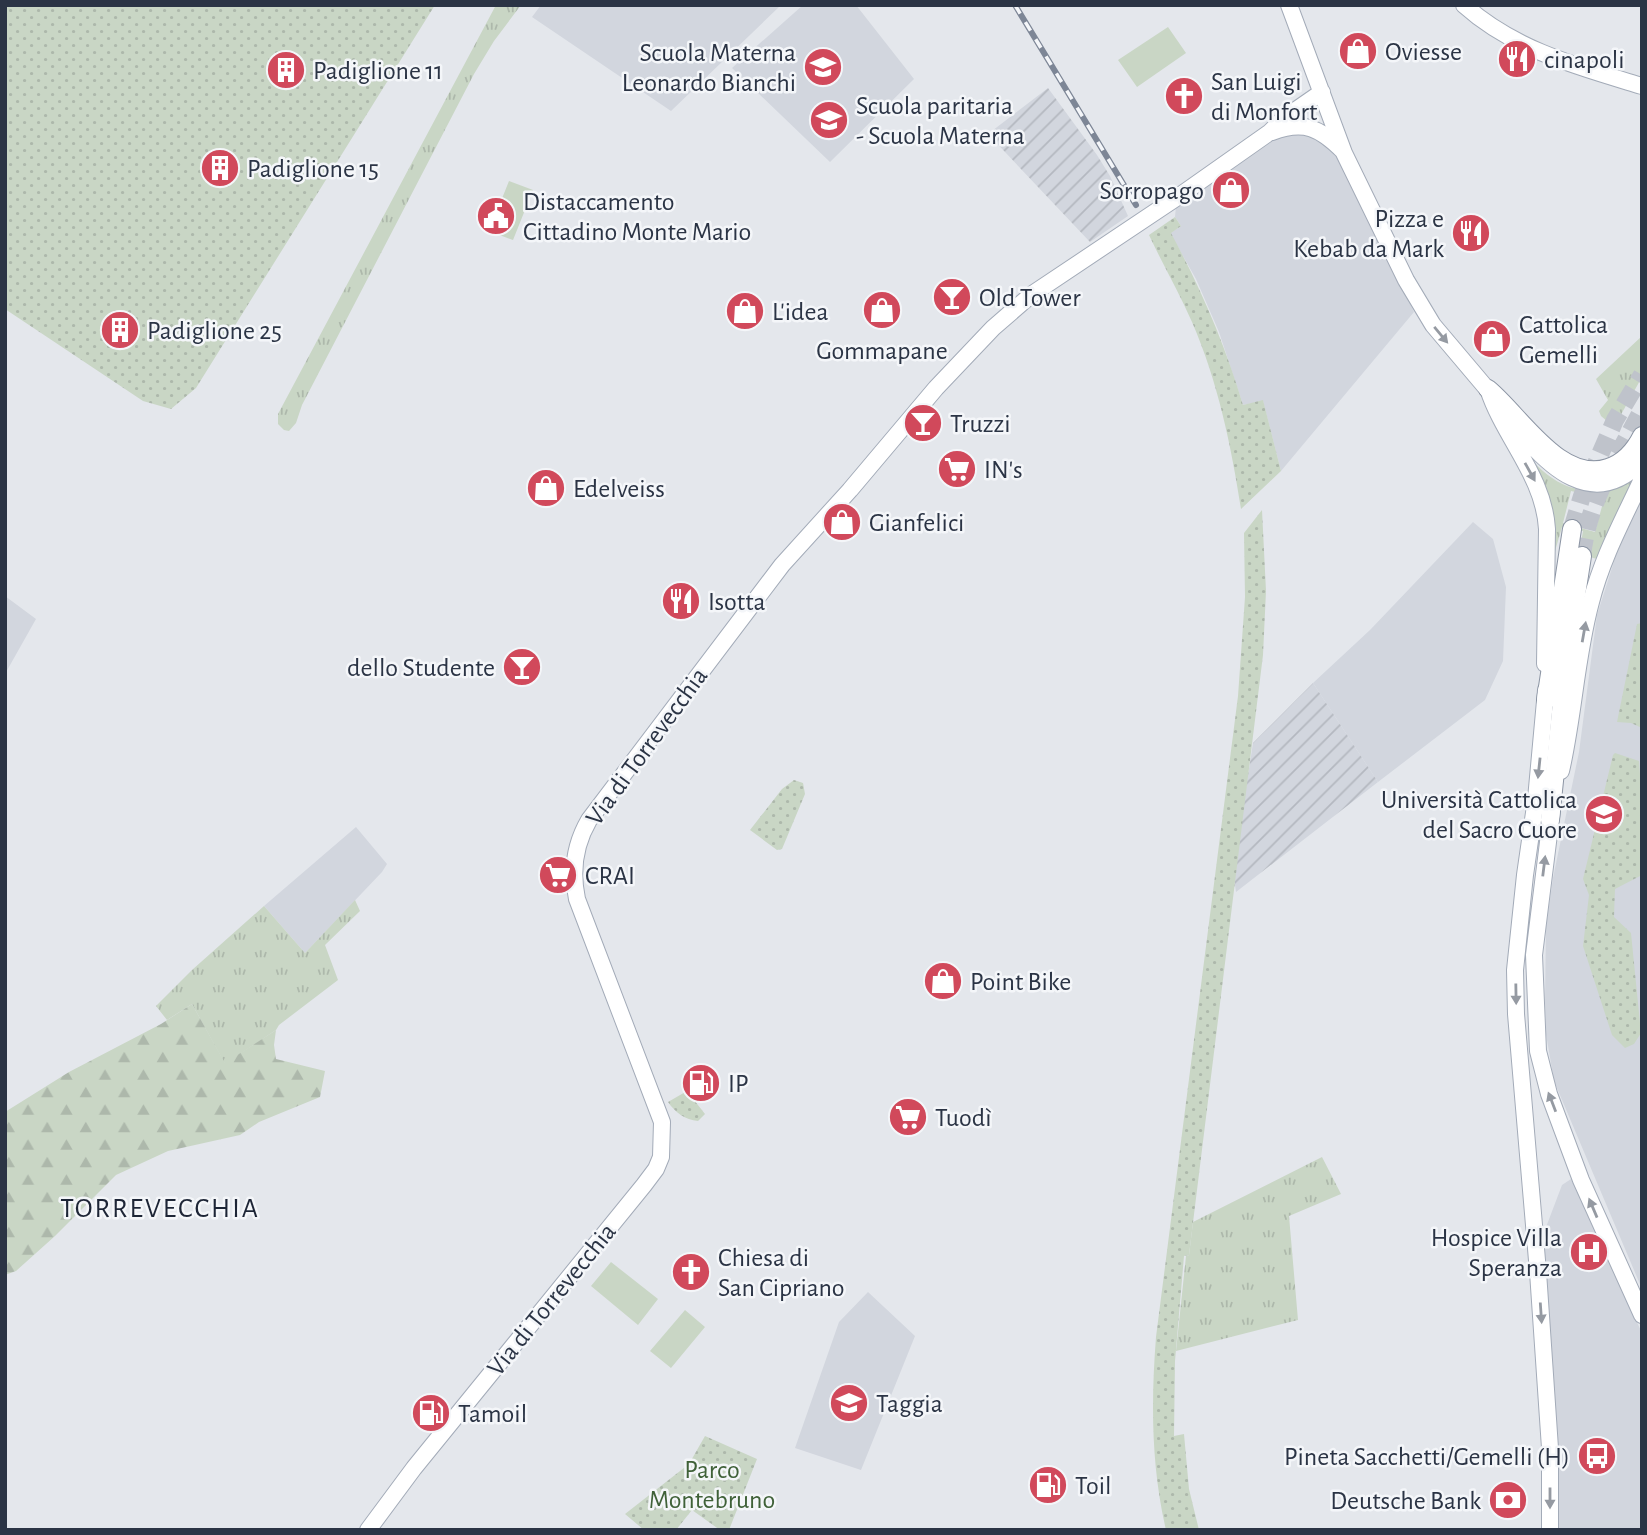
<svg xmlns="http://www.w3.org/2000/svg" width="1647" height="1535" viewBox="0 0 1647 1535" font-family="'Alegreya Sans',sans-serif">
<style>
.built{fill:#d2d6de}
.industrial{fill:url(#industrial-furrows)}
.grass{fill:url(#grass-tufts);fill-rule:evenodd}
.forest{fill:url(#forest-firs)}
.park{fill:url(#park-dots)}
.pitch{fill:#c9d6c5}
.lines{fill:none;stroke-linecap:round;stroke-linejoin:round}
.highway-tunnel{stroke:#bfc3cb;stroke-width:18;stroke-dasharray:18 9;stroke-linecap:butt}
.major-casing{stroke:#a3abb8;stroke-width:18}
.highway-casing{stroke:#8b94a3;stroke-width:20}
.major{stroke:#fff;stroke-width:16}
.highway{stroke:#fff;stroke-width:18}
.rail-casing{stroke:#7d8696;stroke-width:6}
.rail{stroke:#f4f6f9;stroke-width:3.5;stroke-dasharray:10;stroke-linecap:butt}
.oneway{fill:#959aa2}
.labels{text-anchor:middle;stroke-width:5;stroke-linejoin:round;paint-order:stroke}
.poi-label{font-size:26px;fill:#2b3445;stroke:#f4f6f9;text-anchor:start}
.street-label{font-size:26px;fill:#2b3445;stroke:#f4f6f9}
.park-label{font-size:26px;fill:#3f6138;stroke:#f4f6f9}
.neighbourhood-label{font-size:28px;letter-spacing:2px;fill:#1d2536;stroke:#f4f6f9}
</style>
<defs>
<pattern id="industrial-furrows" width="10" height="10" patternUnits="userSpaceOnUse" patternTransform="scale(1.75)"><rect width="10" height="10" fill="#d2d6de"/><path d="M-1 1l2-2M0 10L10 0M9 11l2-2" fill="none" stroke="#b4b8c0"/></pattern>
<pattern id="grass-tufts" width="24" height="20" patternUnits="userSpaceOnUse" patternTransform="scale(1.75)"><rect width="24" height="20" fill="#c9d6c5"/><path d="M3 7l-1-3M5 7V3M7 7l1-3M15 17l-1-3M17 17v-4M19 17l1-3" fill="none" stroke="#adb8ab"/></pattern>
<pattern id="forest-firs" width="22" height="20" patternUnits="userSpaceOnUse" patternTransform="scale(1.75)"><rect width="22" height="20" fill="#c9d6c5"/><path d="M5 1l3.5 6h-7zM16 11l3.5 6h-7z" fill="#adb8ab"/></pattern>
<pattern id="park-dots" width="8" height="8" patternUnits="userSpaceOnUse" patternTransform="scale(1.75)"><rect width="8" height="8" fill="#c9d6c5"/><path d="M2 2h.1M6 6h.1" fill="none" stroke="#adb8ab" stroke-width="1.8" stroke-linecap="round"/></pattern>
</defs>
<rect width="100%" height="100%" fill="#e4e7ec"/>
<path class="built" d="M 541,5 L 779,5 L 780,6 L 671,111 L 532,17 Z
M 803,5 L 856,5 L 914,79 L 830,162 L 732,68 Z
M 1300,132 L 1315,136 L 1343,160 L 1414,312 L 1281,471 L 1263,401 L 1243,405 L 1219,332 L 1196,279 L 1170,233 L 1181,226 L 1175,217 L 1176,206 L 1274,139 Z
M 1642,498 L 1642,1289 L 1554,1081 L 1546,1034 L 1545,1001 L 1546,927 L 1553,878 L 1579,752 L 1597,615 L 1617,552 Z
M 1473,522 L 1493,539 L 1506,587 L 1503,661 L 1485,700 L 1378,782 L 1313,683 L 1370,630 Z
M 5,596 L 36,619 L 5,674 Z
M 356,827 L 387,864 L 382,872 L 305,953 L 264,906 Z
M 1571,1179 L 1642,1333 L 1642,1530 L 1556,1530 L 1554,1415 L 1549,1311 L 1540,1243 L 1562,1185 Z
M 868,1292 L 915,1336 L 861,1470 L 795,1448 L 839,1322 Z"/>
<path class="industrial" d="M 1048,88 L 1097,155 L 1110,176 L 1128,216 L 1090,242 L 988,134 Z
M 1313,683 L 1378,782 L 1236,892 L 1233,871 L 1253,743 Z"/>
<path class="grass" d="M 496,5 L 521,5 L 494,41 L 474,74 L 302,405 L 296,423 L 289,431 L 284,430 L 278,424 L 278,414 Z
M 1642,336 L 1642,377 L 1614,427 L 1601,416 L 1599,411 L 1608,400 L 1596,379 Z
M 1531,459 C 1543,473 1564,490 1584,489 C 1600,488 1617,480 1634,480 L 1597,559 L 1579,554 L 1583,531 L 1562,527 L 1555,551 C 1555,514 1548,492 1531,459 ZM 1571,491 L 1604,499 L 1595,532 L 1563,523 Z
M 355,900 L 360,911 L 325,945 L 338,980 L 279,1025 L 276,1030 L 225,1064 L 192,1004 L 167,1020 L 156,1006 L 192,970 L 264,906 L 305,953 Z
M 1322,1157 L 1341,1194 L 1289,1216 L 1298,1320 L 1176,1351 L 1186,1256 L 1189,1255 L 1193,1222 Z"/>
<path class="forest" d="M 192,1004 L 225,1063 L 276,1030 L 274,1045 L 276,1059 L 325,1071 L 320,1097 L 259,1122 L 240,1135 L 168,1151 L 116,1175 L 55,1236 L 16,1271 L 5,1275 L 5,1112 L 69,1072 L 161,1024 Z"/>
<path class="park" d="M 5,5 L 435,5 L 196,388 L 171,409 L 143,401 L 5,309 Z
M 1175,217 L 1181,226 L 1171,233 C 1201,289 1225,344 1243,405 L 1263,400 L 1281,471 L 1241,509 C 1231,445 1218,382 1192,322 C 1179,292 1163,265 1149,235 Z
M 1262,510 L 1266,591 L 1263,655 L 1189,1255 L 1184,1256 L 1175,1361 L 1174,1436 L 1184,1434 L 1189,1489 L 1199,1530 L 1166,1530 C 1151,1466 1151,1402 1156,1337 L 1238,696 L 1245,597 L 1244,533 Z
M 1642,623 L 1642,728 L 1631,723 L 1617,722 L 1637,624 Z
M 1615,753 L 1639,761 L 1642,801 L 1642,875 L 1615,889 L 1614,917 L 1631,933 L 1641,1033 L 1634,1044 L 1625,1048 L 1612,1035 L 1583,946 L 1589,895 L 1583,879 L 1613,755 Z
M 794,780 L 803,783 L 805,794 L 782,849 L 777,850 L 750,830 L 782,789 Z
M 687,1091 L 705,1114 L 698,1121 C 685,1120 675,1112 668,1102 Z
M 705,1436 L 757,1459 L 729,1530 L 720,1530 L 692,1510 L 676,1530 L 644,1530 L 625,1514 L 689,1464 Z"/>
<path class="pitch" d="M 1168,27 L 1186,53 L 1137,87 L 1118,60 Z
M 509,181 L 533,190 L 513,240 L 489,231 Z
M 611,1262 L 658,1299 L 638,1325 L 591,1286 Z
M 685,1310 L 705,1327 L 671,1368 L 650,1351 Z"/>
<g class="lines">
<path class="highway-tunnel" d="M 1572,529 L 1582,496 L 1615,420 L 1642,375
M 1582,556 C 1588,501 1617,458 1642,410"/>
<g class="major-casing">
<path id="major" d="M 1289,5 L 1344,153 L 1406,280 L 1433,325 L 1493,396
M 1464,5 C 1514,50 1579,67 1642,86
M 1272,132 C 1304,120 1320,128 1343,151
M 1488,389 C 1504,438 1544,476 1547,529 L 1545,664
M 1515,426 C 1547,466 1593,512 1642,461
M 1546,690 L 1536,799 L 1525,875 L 1515,970 L 1516,1014 L 1538,1272 L 1550,1448 L 1550,1530
M 1561,771 C 1574,715 1576,657 1591,602 C 1602,558 1623,520 1642,479
M 1552,810 L 1534,955 L 1538,1051 L 1549,1094 L 1581,1180 L 1642,1315
M 368,1530 L 414,1468 L 644,1185 L 656,1169 L 661,1157 L 662,1122 L 577,899 C 571,871 575,844 589,820 L 782,565 L 850,490 L 936,388 L 993,328 L 1031,295 L 1182,194 L 1270,132 L 1283,119 L 1322,92"/>
</g>
<g class="highway-casing">
<path id="highway" d="M 1488,389 C 1520,415 1560,484 1608,468 C 1624,463 1634,452 1642,436
M 1546,700 L 1572,529
M 1550,820 L 1567,653 L 1582,556"/>
</g>
<use href="#major" class="major"/>
<use href="#highway" class="highway"/>
<g class="rail-casing">
<path id="rail" d="M 1015,5 L 1136,205"/>
</g>
<use href="#rail" class="rail"/>
</g>
<defs><path id="oneway-solid" d="M-6-.8H1V-3.2L6.5 0L1 3.2V.8H-6Z" transform="scale(1.75)"/></defs>
<g class="oneway">
<use href="#oneway-solid" transform="translate(1441 335) rotate(50)"/>
<use href="#oneway-solid" transform="translate(1530 472) rotate(61)"/>
<use href="#oneway-solid" transform="translate(1584 632) rotate(-80)"/>
<use href="#oneway-solid" transform="translate(1539 768) rotate(96)"/>
<use href="#oneway-solid" transform="translate(1544 866) rotate(-83)"/>
<use href="#oneway-solid" transform="translate(1516 994) rotate(89)"/>
<use href="#oneway-solid" transform="translate(1552 1102) rotate(-111)"/>
<use href="#oneway-solid" transform="translate(1593 1208) rotate(-113)"/>
<use href="#oneway-solid" transform="translate(1541 1313) rotate(86)"/>
<use href="#oneway-solid" transform="translate(1550 1498) rotate(90)"/>
</g>
<defs>
<g id="shop-disc" transform="scale(2.0125)"><circle r="9.5" fill="#d1495b" stroke="#f4f6f9"/><path d="M-5-2.5h2.3a2.7 3.5 0 0 1 5.4 0H5L5.5 6h-11ZM-1.5-2.5h3a1.5 2.3 0 0 0-3 0Z" fill="#fff"/></g>
<g id="restaurant-disc" transform="scale(2.0125)"><circle r="9.5" fill="#d1495b" stroke="#f4f6f9"/><path d="M-5-6h1v4h1v-4h1v4h1v-4h1v5L-1.5 .5V6h-2V.5L-5-1ZM5-6V6H3V1.5H1.5Q1.5-4 5-6Z" fill="#fff"/></g>
<g id="school-disc" transform="scale(2.0125)"><circle r="9.5" fill="#d1495b" stroke="#f4f6f9"/><path d="M0-5L7-2L0 1L-7-2ZM-4 1L0 2.5L4 1V4Q0 6-4 4Z" fill="#fff"/></g>
<g id="building-disc" transform="scale(2.0125)"><circle r="9.5" fill="#d1495b" stroke="#f4f6f9"/><path d="M-4-6H4V6H1V3H-1V6H-4ZM-2.5-4.3h1.7v1.8h-1.7ZM.8-4.3h1.7v1.8H.8ZM-2.5-1h1.7V.8h-1.7ZM.8-1h1.7V.8H.8Z" fill="#fff"/></g>
<g id="church-disc" transform="scale(2.0125)"><circle r="9.5" fill="#d1495b" stroke="#f4f6f9"/><path d="M-1.2-6h2.4v3.5h3.3v2.4h-3.3V6h-2.4V-.1h-3.3v-2.4h3.3Z" fill="#fff"/></g>
<g id="civic-disc" transform="scale(2.0125)"><circle r="9.5" fill="#d1495b" stroke="#f4f6f9"/><path d="M-.6-6.5H3V-4.5H.6V-3L4-1V1h2V6H-6V1h2V-1L-.6-3ZM-1.2 2.5V6h2.4V2.5Z" fill="#fff"/></g>
<g id="bar-disc" transform="scale(2.0125)"><circle r="9.5" fill="#d1495b" stroke="#f4f6f9"/><path d="M-6-5H6L.8 .8V4.5H3.5V6h-7V4.5H-.8V.8Z" fill="#fff"/></g>
<g id="supermarket-disc" transform="scale(2.0125)"><circle r="9.5" fill="#d1495b" stroke="#f4f6f9"/><path d="M-6-5.5h2.5l.6 2H6L4.5 2H-2.5L-4.4-4H-6ZM-1.5 3.2a1.3 1.3 0 1 0 .1 0ZM3 3.2a1.3 1.3 0 1 0 .1 0Z" fill="#fff"/></g>
<g id="university-disc" transform="scale(2.0125)"><circle r="9.5" fill="#d1495b" stroke="#f4f6f9"/><path d="M0-5L7-2L0 1L-7-2ZM-4 1L0 2.5L4 1V4Q0 6-4 4Z" fill="#fff"/></g>
<g id="fuel-disc" transform="scale(2.0125)"><circle r="9.5" fill="#d1495b" stroke="#f4f6f9"/><path d="M-5.5-6h7V0h2V4h1.3V-2.5L3-4.5l.8-.8L6-3V5H2.5V1h-1V6h-7ZM-4.2-4.7v3.2H.2V-4.7Z" fill="#fff"/></g>
<g id="hospital-disc" transform="scale(2.0125)"><circle r="9.5" fill="#d1495b" stroke="#f4f6f9"/><path d="M-5-5h3v3.5h4V-5h3V5h-3V1.5h-4V5h-3Z" fill="#fff"/></g>
<g id="bus-disc" transform="scale(2.0125)"><circle r="9.5" fill="#d1495b" stroke="#f4f6f9"/><path d="M-5-6H5V4H4V6H2V4H-2V6H-4V4H-5ZM-3.5-4V0h7V-4ZM-3.5 1.2v1.5H-2V1.2ZM2 1.2v1.5H3.5V1.2Z" fill="#fff"/></g>
<g id="bank-disc" transform="scale(2.0125)"><circle r="9.5" fill="#d1495b" stroke="#f4f6f9"/><path d="M-6-4H6V4H-6ZM0-2.3a2.3 2.3 0 1 0 0 4.6a2.3 2.3 0 1 0 0-4.6Z" fill="#fff"/></g>
</defs>
<g fill-rule="evenodd">
<use href="#shop-disc" x="1358" y="51"/>
<use href="#restaurant-disc" x="1517" y="59"/>
<use href="#school-disc" x="823" y="67"/>
<use href="#building-disc" x="286" y="70"/>
<use href="#church-disc" x="1184" y="96"/>
<use href="#school-disc" x="829" y="120"/>
<use href="#building-disc" x="220" y="168"/>
<use href="#shop-disc" x="1231" y="190"/>
<use href="#civic-disc" x="496" y="216"/>
<use href="#restaurant-disc" x="1471" y="233"/>
<use href="#bar-disc" x="952" y="297"/>
<use href="#shop-disc" x="882" y="310"/>
<use href="#shop-disc" x="745" y="311"/>
<use href="#building-disc" x="120" y="330"/>
<use href="#shop-disc" x="1492" y="339"/>
<use href="#bar-disc" x="923" y="423"/>
<use href="#supermarket-disc" x="957" y="469"/>
<use href="#shop-disc" x="546" y="488"/>
<use href="#shop-disc" x="842" y="522"/>
<use href="#restaurant-disc" x="681" y="601"/>
<use href="#bar-disc" x="522" y="667"/>
<use href="#university-disc" x="1604" y="814"/>
<use href="#supermarket-disc" x="558" y="875"/>
<use href="#shop-disc" x="943" y="981"/>
<use href="#fuel-disc" x="701" y="1083"/>
<use href="#supermarket-disc" x="908" y="1117"/>
<use href="#hospital-disc" x="1589" y="1252"/>
<use href="#church-disc" x="691" y="1272"/>
<use href="#school-disc" x="849" y="1403"/>
<use href="#fuel-disc" x="431" y="1413"/>
<use href="#bus-disc" x="1597" y="1456"/>
<use href="#fuel-disc" x="1048" y="1485"/>
<use href="#bank-disc" x="1508" y="1500"/>
</g>
<g class="labels">
<g class="poi-label">
<text x="1385" y="60">Oviesse</text>
<text x="796" y="61" text-anchor="end">Scuola Materna<tspan x="796" dy="30">Leonardo Bianchi</tspan></text>
<text x="1544" y="68">cinapoli</text>
<text x="313" y="79">Padiglione 11</text>
<text x="1211" y="90">San Luigi<tspan x="1211" dy="30">di Monfort</tspan></text>
<text x="856" y="114">Scuola paritaria<tspan x="856" dy="30">- Scuola Materna</tspan></text>
<text x="247" y="177">Padiglione 15</text>
<text x="1204" y="199" text-anchor="end">Sorropago</text>
<text x="523" y="210">Distaccamento<tspan x="523" dy="30">Cittadino Monte Mario</tspan></text>
<text x="1444" y="227" text-anchor="end">Pizza e<tspan x="1444" dy="30">Kebab da Mark</tspan></text>
<text x="979" y="306">Old Tower</text>
<text x="772" y="320">L'idea</text>
<text x="1519" y="333">Cattolica<tspan x="1519" dy="30">Gemelli</tspan></text>
<text x="147" y="339">Padiglione 25</text>
<text x="882" y="359" text-anchor="middle">Gommapane</text>
<text x="950" y="432">Truzzi</text>
<text x="984" y="478">IN's</text>
<text x="573" y="497">Edelveiss</text>
<text x="869" y="531">Gianfelici</text>
<text x="708" y="610">Isotta</text>
<text x="495" y="676" text-anchor="end">dello Studente</text>
<text x="1577" y="808" text-anchor="end">Università Cattolica<tspan x="1577" dy="30">del Sacro Cuore</tspan></text>
<text x="585" y="884">CRAI</text>
<text x="970" y="990">Point Bike</text>
<text x="728" y="1092">IP</text>
<text x="935" y="1126">Tuodì</text>
<text x="1562" y="1246" text-anchor="end">Hospice Villa<tspan x="1562" dy="30">Speranza</tspan></text>
<text x="718" y="1266">Chiesa di<tspan x="718" dy="30">San Cipriano</tspan></text>
<text x="876" y="1412">Taggia</text>
<text x="458" y="1422">Tamoil</text>
<text x="1570" y="1465" text-anchor="end">Pineta Sacchetti/Gemelli (H)</text>
<text x="1075" y="1494">Toil</text>
<text x="1481" y="1509" text-anchor="end">Deutsche Bank</text>
</g>
<g class="street-label">
<text transform="translate(646 746) rotate(-54)" y="9">Via di Torrevecchia</text>
<text transform="translate(551 1299) rotate(-51)" y="9">Via di Torrevecchia</text>
</g>
<g class="park-label">
<text x="712" y="1478">Parco<tspan x="712" dy="30">Montebruno</tspan></text>
</g>
<g class="neighbourhood-label">
<text x="160" y="1217">TORREVECCHIA</text>
</g>
</g>
<rect width="1647" height="1535" fill="none" stroke="#2b3445" stroke-width="14"/>
</svg>
